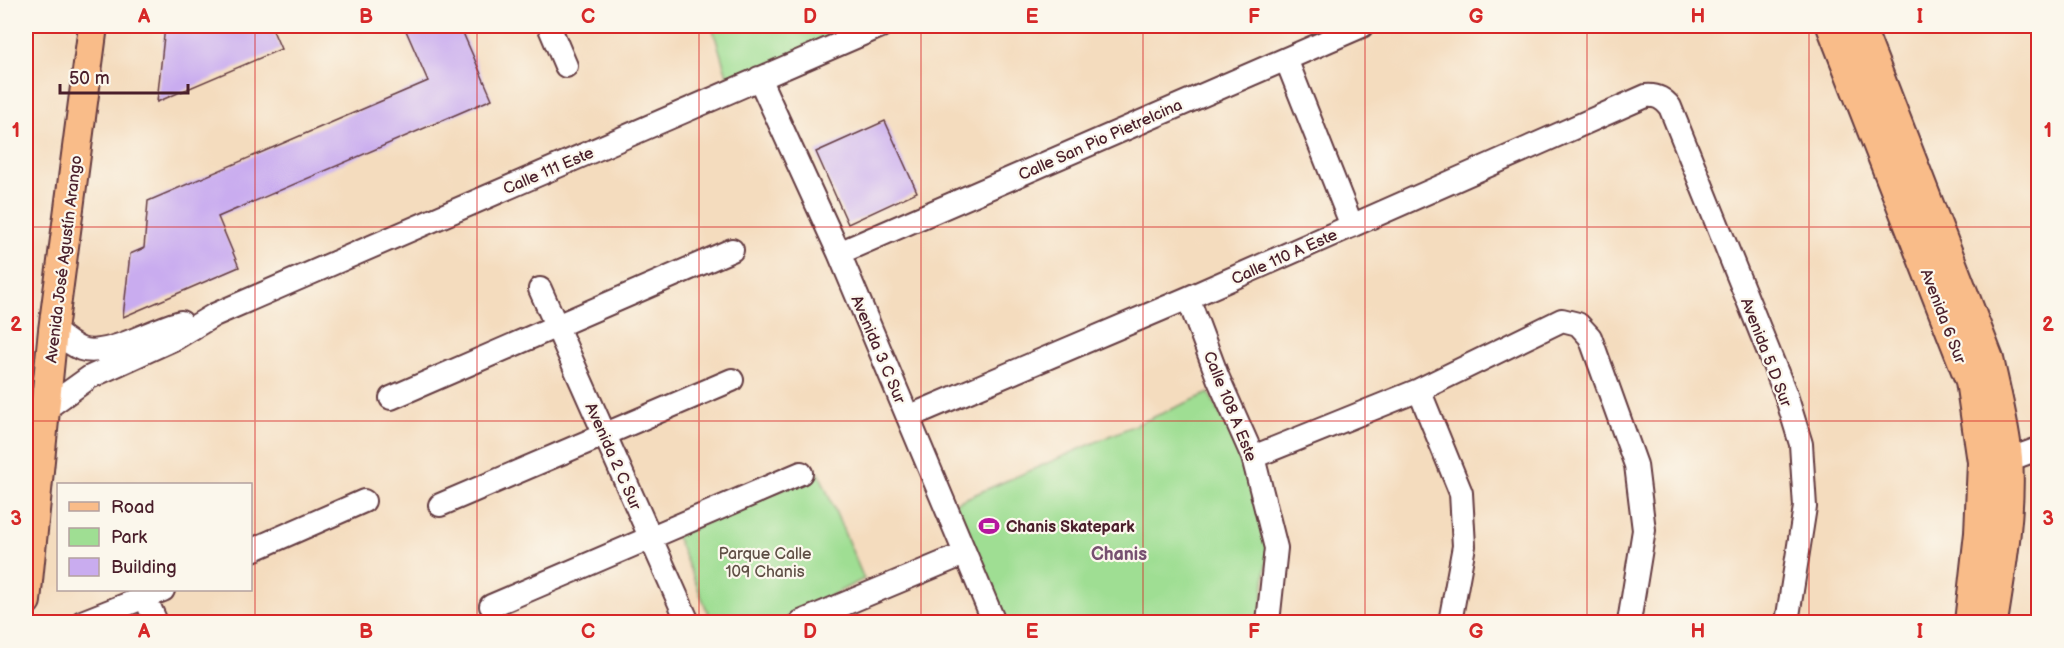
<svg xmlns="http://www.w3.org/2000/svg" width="2064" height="648" viewBox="0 0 2064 648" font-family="'Balsamiq Sans',sans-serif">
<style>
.green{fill:#9fde93;stroke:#747e5f;stroke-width:1.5}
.building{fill:#c9acef}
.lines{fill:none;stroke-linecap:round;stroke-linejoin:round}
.minor-casing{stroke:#643b41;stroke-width:26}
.major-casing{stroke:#643b41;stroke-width:32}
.minor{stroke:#fff;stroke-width:22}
.major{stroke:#f9bc89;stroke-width:28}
.grid{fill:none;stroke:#d62828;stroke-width:1.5;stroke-opacity:0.55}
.labels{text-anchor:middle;stroke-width:4.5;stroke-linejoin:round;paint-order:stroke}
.street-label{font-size:16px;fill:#4a1f2b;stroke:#fbf7ec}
.poi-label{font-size:16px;font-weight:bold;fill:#4a1f2b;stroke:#fbf7ec;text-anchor:start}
.park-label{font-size:16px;fill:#5f4f45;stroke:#fbf7ec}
.neighbourhood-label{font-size:18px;font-weight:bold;fill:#765070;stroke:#fbf7ec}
.neatline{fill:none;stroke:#d62828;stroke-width:2}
.grid-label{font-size:20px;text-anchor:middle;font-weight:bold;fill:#d62828}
</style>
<rect width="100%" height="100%" fill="#fbf7ec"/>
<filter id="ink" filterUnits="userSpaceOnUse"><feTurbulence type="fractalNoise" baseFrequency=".0167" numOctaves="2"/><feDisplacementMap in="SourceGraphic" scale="12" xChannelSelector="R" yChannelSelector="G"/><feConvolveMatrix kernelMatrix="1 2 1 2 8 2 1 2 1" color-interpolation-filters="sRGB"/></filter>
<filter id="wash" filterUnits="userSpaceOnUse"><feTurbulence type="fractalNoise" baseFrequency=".008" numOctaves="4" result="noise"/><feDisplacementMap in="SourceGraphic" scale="24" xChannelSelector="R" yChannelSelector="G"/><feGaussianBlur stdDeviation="1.35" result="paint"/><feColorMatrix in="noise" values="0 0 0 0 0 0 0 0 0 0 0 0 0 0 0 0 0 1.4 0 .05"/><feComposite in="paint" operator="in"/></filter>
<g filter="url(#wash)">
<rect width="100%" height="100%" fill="#f4dcbe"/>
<path class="green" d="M 712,26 L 864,26 L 729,82 Z
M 1209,393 L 1247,465 L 1268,546 L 1260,622 L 1006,622 L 955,503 Z
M 819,473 L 864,579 L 778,622 L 712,622 L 676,536 Z"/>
<g id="blocks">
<path class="building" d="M 165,26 L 271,26 L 281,49 L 157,102 Z
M 404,26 L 460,26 L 492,99 L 218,217 L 239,267 L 123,317 L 130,254 L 144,248 L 148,201 L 428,81 Z
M 885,121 L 917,192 L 848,224 L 816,152 Z"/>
</g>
</g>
<g filter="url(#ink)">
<use href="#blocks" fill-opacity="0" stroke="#643b41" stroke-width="1.5"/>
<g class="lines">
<g class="minor-casing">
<path id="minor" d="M 549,26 L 566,66
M 1286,59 L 1352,226
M 759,78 L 839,253 L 994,622
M 839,253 L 1362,26
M 540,289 L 688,622
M 1188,298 L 1218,378 L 1253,457 L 1276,548 L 1268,622
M 53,330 C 62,337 71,345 81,349 C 107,358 154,328 181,322
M 1419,390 L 1461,493 L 1464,546 L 1450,622
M 391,398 L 732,250
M 44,410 L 90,377 L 176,338 L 214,315 L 881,26
M 908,417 L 1188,298 L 1646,96 C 1656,95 1663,98 1670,107 L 1786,395 L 1801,444 L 1805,507 L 1787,622
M 1253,457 L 1419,390 L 1562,320 L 1578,324 L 1590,337 L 1636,465 L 1644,530 L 1629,622
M 1994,461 L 2008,460 L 2038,449
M 440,505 L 732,380
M 250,551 L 364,501
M 145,597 L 156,622
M 491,606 L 801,473
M 82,622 L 163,590
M 801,622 L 964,554"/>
</g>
<g class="major-casing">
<path id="major" d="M 1831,26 L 1970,381 L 1982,462 L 1979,533 L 1969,622
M 1860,26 L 1989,359 C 1996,392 2005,425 2008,458 C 2012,509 2001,572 1993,622
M 26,601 L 53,330 L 93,26"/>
</g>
<use href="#minor" class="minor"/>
<use href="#major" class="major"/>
</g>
</g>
<path class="grid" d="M 255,26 L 255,622M 477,26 L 477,622M 699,26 L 699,622M 921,26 L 921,622M 1143,26 L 1143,622M 1365,26 L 1365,622M 1587,26 L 1587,622M 1809,26 L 1809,622M 26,227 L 2038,227M 26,421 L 2038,421"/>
<defs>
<g id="stadium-bare" transform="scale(1.62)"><path d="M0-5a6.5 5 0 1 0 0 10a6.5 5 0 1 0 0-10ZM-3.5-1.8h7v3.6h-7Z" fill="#b5179e" stroke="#fbf7ec" stroke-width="2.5" paint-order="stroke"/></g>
</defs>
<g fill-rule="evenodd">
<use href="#stadium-bare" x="989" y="526"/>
</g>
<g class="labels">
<g class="street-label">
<text transform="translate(1100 139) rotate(-24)" y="6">Calle San Pio Pietrelcina</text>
<text transform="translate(548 170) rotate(-23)" y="6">Calle 111 Este</text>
<text transform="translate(1284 256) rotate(-24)" y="6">Calle 110 A Este</text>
<text transform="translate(63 259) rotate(-83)" y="6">Avenida José Agustín Arango</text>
<text transform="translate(1944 316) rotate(69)" y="6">Avenida 6 Sur</text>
<text transform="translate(879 349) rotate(67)" y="6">Avenida 3 C Sur</text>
<text transform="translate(1767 352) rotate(69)" y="6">Avenida 5 D Sur</text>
<text transform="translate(1231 406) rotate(68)" y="6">Calle 108 A Este</text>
<text transform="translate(614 456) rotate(66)" y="6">Avenida 2 C Sur</text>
</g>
<g class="poi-label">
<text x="1006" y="532">Chanis Skatepark</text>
</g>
<g class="park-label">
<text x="765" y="559">Parque Calle<tspan x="765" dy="18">109 Chanis</tspan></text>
</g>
<g class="neighbourhood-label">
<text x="1119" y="560">Chanis</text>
</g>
</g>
<rect width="2064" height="648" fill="none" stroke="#fbf7ec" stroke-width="66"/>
<rect x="57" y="483" width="195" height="108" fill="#fbf7ec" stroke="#b4a19f" stroke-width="1.5"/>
<rect x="69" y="502" width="30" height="9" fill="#f9bc89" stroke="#b4a19f" stroke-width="1.5"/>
<text x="111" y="513" font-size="18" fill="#4a1f2b">Road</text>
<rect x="69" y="528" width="30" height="18" fill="#9fde93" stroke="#b4a19f" stroke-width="1.5"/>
<text x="111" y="543" font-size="18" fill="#4a1f2b">Park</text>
<rect x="69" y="558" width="30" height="18" fill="#c9acef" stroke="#b4a19f" stroke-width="1.5"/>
<text x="111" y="573" font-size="18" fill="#4a1f2b">Building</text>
<path d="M60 84v9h128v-9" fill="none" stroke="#4a1f2b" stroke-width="3"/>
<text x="69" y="84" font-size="18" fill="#4a1f2b" stroke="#fbf7ec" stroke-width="4.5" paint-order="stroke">50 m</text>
<rect x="33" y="33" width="1998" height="582" class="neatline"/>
<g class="grid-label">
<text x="144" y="23">A</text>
<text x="366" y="23">B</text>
<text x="588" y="23">C</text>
<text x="810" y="23">D</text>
<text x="1032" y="23">E</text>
<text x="1254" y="23">F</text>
<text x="1476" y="23">G</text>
<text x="1698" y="23">H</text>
<text x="1920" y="23">I</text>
<text x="16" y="137">1</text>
<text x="2048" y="137">1</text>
<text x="16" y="331">2</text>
<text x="2048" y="331">2</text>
<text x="16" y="525">3</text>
<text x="2048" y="525">3</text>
<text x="144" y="638">A</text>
<text x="366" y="638">B</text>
<text x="588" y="638">C</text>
<text x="810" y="638">D</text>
<text x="1032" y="638">E</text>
<text x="1254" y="638">F</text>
<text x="1476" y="638">G</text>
<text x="1698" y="638">H</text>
<text x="1920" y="638">I</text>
</g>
</svg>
